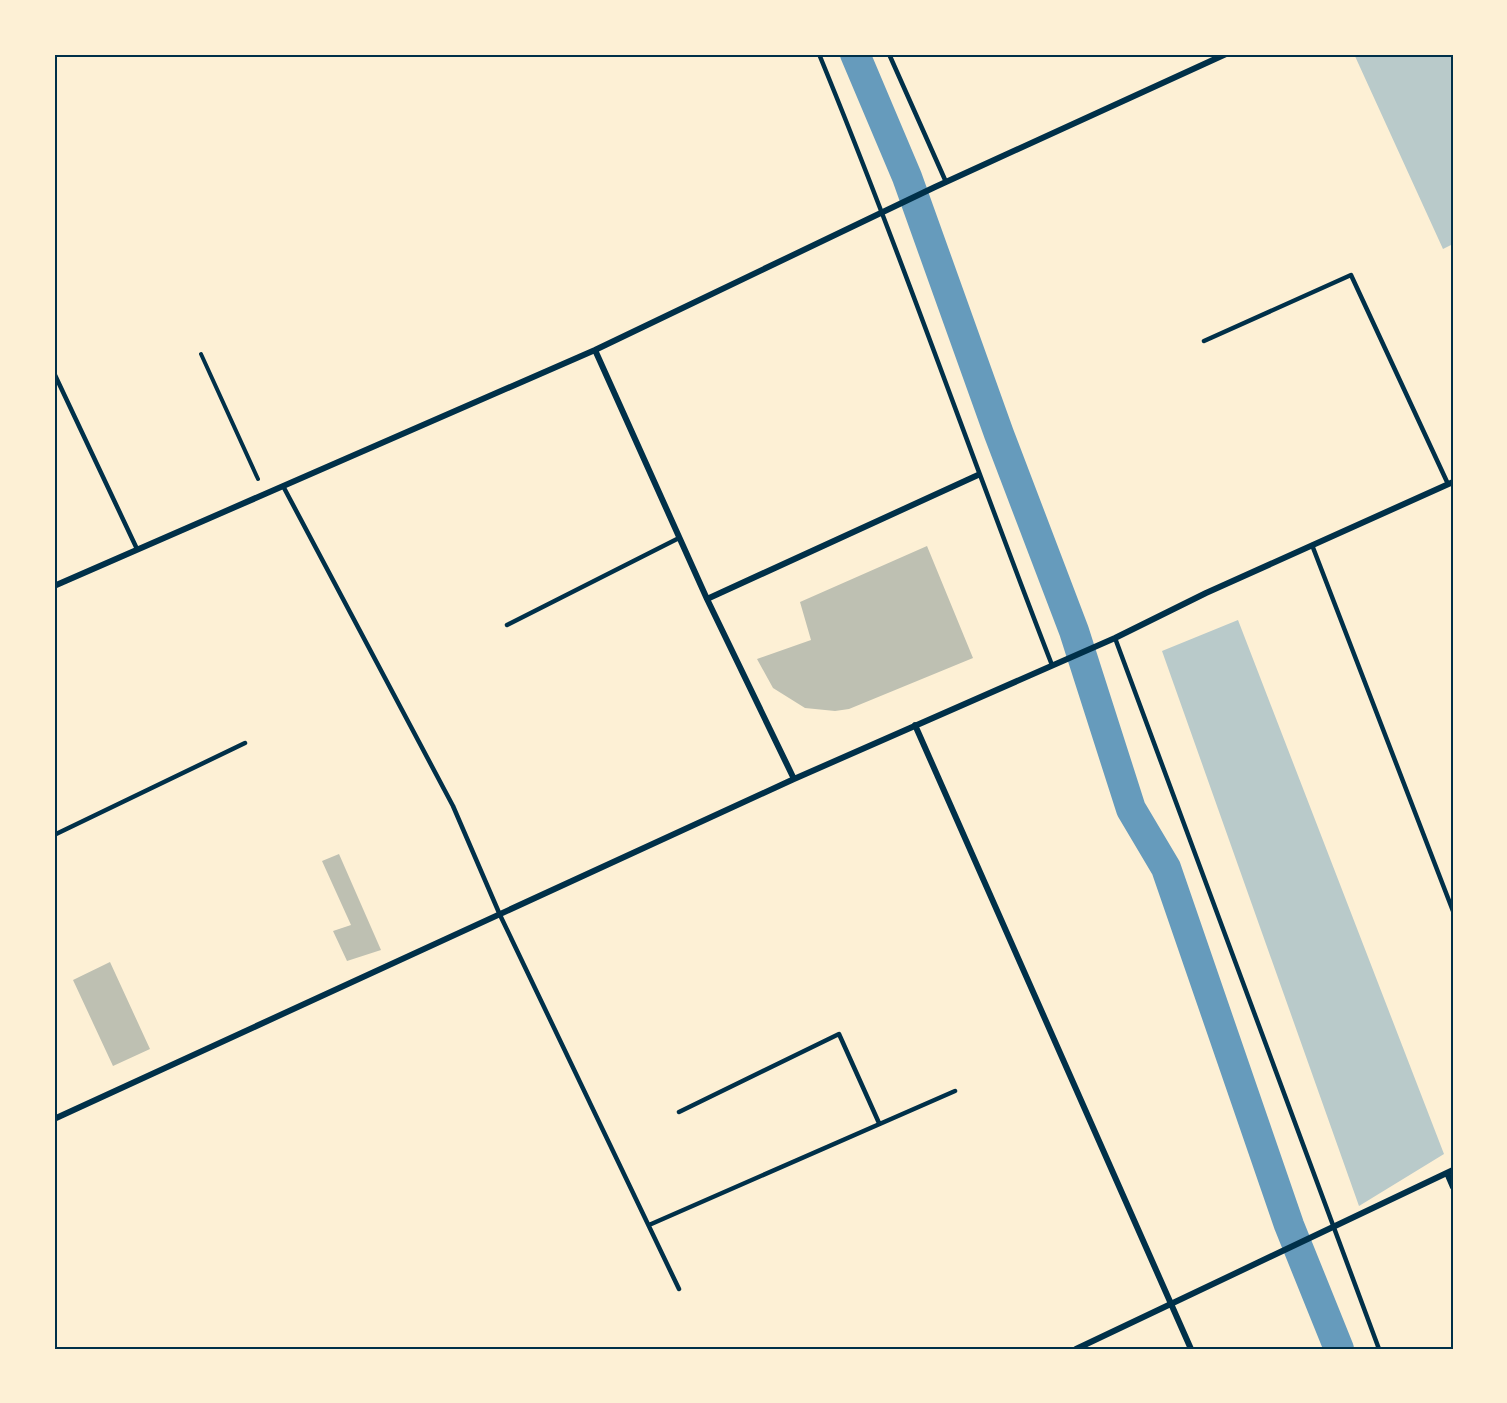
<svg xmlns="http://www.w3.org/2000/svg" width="1507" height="1403" viewBox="0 0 1507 1403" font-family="'Golos Text',sans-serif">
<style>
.green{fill:#b9caca}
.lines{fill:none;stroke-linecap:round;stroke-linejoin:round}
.canal{stroke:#669bbc;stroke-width:30}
.building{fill:#bec0b2}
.path{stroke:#003049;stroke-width:4}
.service{stroke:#003049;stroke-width:4.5}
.minor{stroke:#003049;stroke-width:6}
.neatline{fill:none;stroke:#003049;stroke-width:2}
</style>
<rect width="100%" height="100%" fill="#fdf0d5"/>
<path class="green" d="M 1354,54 L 1453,54 L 1453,244 L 1443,249 Z
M 1238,620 L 1444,1154 L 1359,1206 L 1162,651 Z"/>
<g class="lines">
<path class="canal" d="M 855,54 L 907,177 L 999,434 L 1074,631 L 1131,809 L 1166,868 L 1289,1225 L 1339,1349"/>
</g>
<path class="building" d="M 927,546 L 973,658 L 849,709 L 835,711 L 805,708 L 773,688 L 757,659 L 811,640 L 800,602 Z
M 339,854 L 381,950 L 347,961 L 333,931 L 351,925 L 322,861 Z
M 110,962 L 150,1049 L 113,1066 L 73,980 Z"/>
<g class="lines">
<path class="path" d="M 201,354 L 258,479"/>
<path class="service" d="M 819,54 C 902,256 973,462 1052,665
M 889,54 L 946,182
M 1204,341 L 1351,275 L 1448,484
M 54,373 L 137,549
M 283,486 L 453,806 L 500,915 L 679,1289
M 1312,545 L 1453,911
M 507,625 L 679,538
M 1115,638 L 1379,1349
M 54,835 L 245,743
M 679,1112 L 839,1034 L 879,1123
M 649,1225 L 955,1091"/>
<path class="minor" d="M 595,350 L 707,599 L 794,779
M 54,586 L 595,350 L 935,187 L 1226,54
M 707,599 L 978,475
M 915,725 L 1191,1349
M 54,1119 L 794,779 L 1115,638 L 1206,593 L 1453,482
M 1447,1173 L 1453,1187
M 1076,1349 L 1453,1170"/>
</g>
<rect width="1507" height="1403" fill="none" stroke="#fdf0d5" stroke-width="111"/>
<rect x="56" y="56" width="1396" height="1292" class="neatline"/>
</svg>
